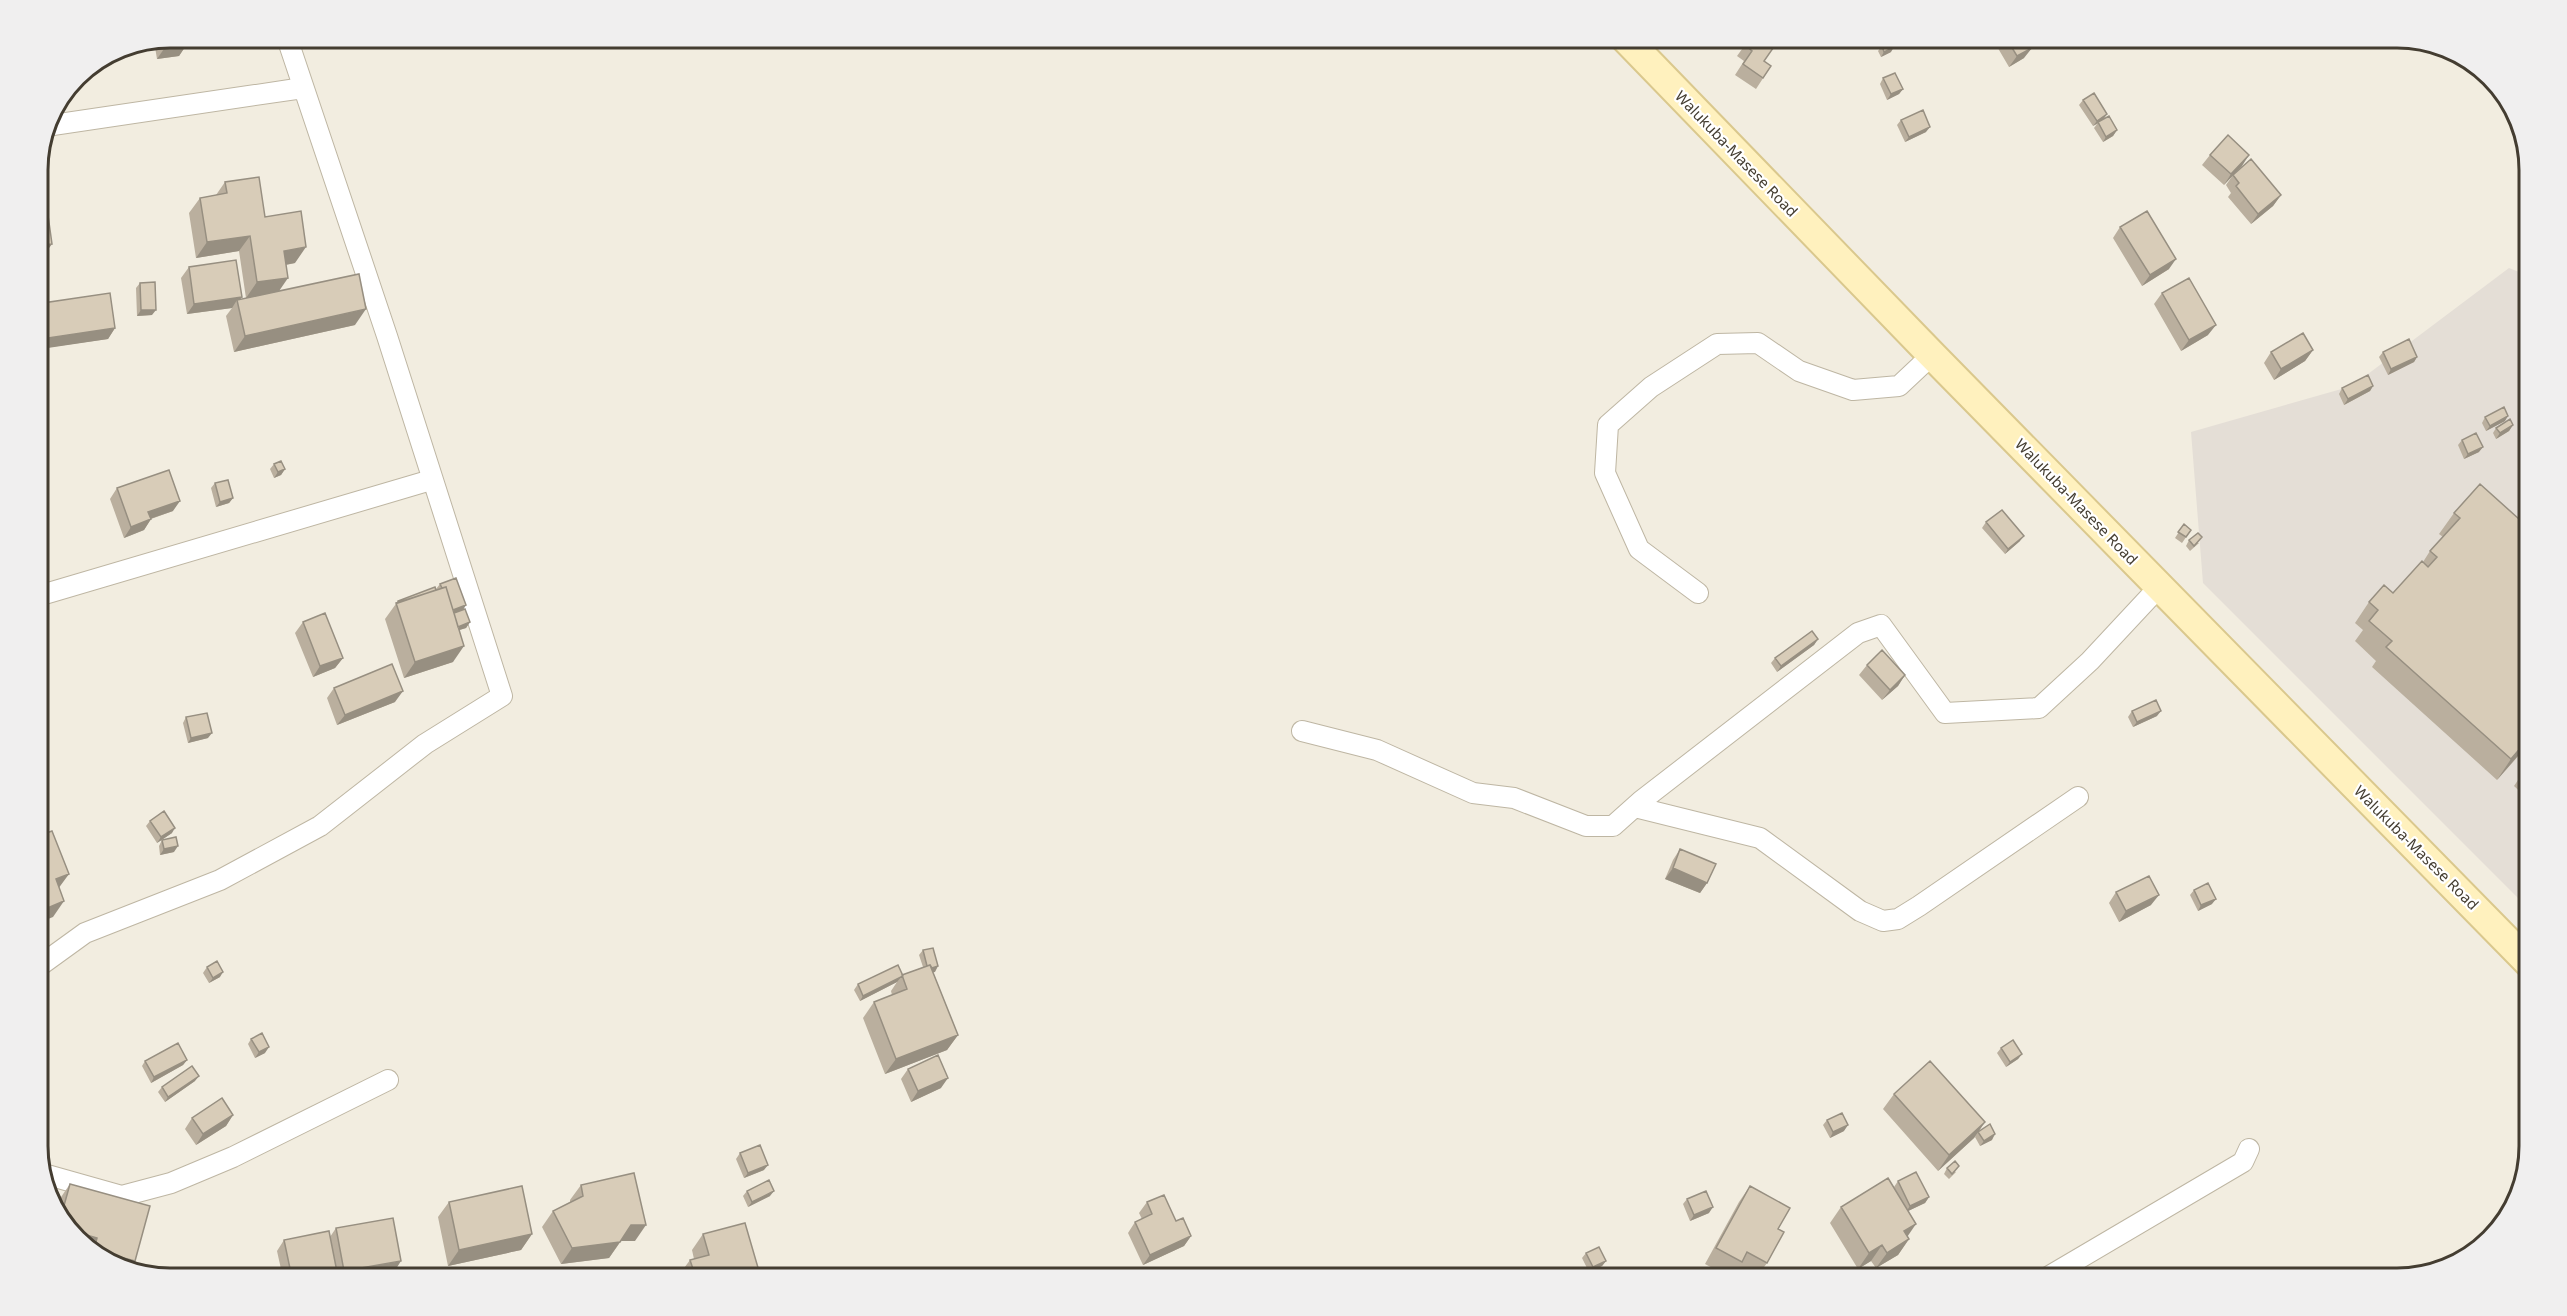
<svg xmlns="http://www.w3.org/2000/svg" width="2567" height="1316" viewBox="0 0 2567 1316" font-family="'Noto Sans',sans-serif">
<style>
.industrial{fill:#e4ded6}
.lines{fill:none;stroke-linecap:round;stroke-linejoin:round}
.street-casing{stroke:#beb6a3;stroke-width:22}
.secondary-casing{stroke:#dac88d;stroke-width:32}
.street{stroke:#fff;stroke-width:20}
.secondary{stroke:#fff1be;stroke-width:28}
.wall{fill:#baaf9e}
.shaded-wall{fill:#978f81}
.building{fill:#d8ccb8;stroke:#978f81;stroke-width:1.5}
.labels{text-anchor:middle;stroke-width:4.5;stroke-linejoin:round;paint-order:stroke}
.street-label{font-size:15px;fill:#443d31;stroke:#fff}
.rim{fill:none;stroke:#443d31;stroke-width:3}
</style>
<rect width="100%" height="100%" fill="#f2ede0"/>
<path class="industrial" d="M 2509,268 L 2529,276 L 2529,909 L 2203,583 L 2191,432 L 2352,386 Z"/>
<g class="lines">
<g class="street-casing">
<path id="street" d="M 46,126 L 303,88
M 1698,593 L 1639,549 L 1605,473 L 1608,425 L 1651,387 L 1717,344 L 1758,343 L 1799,371 L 1853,390 L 1899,386 L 1932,355
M 38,596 L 431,480
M 1302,731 L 1377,750 L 1473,793 L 1514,798 L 1586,826 L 1613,826 L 1641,801 L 1858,633 L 1881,625 L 1945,713 L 2039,708 L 2090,661 L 2159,587
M 1635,807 L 1760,838 L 1860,911 L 1883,921 L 1898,919 L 1919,906 L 2078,797
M 38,967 L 85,933 L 220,880 L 320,826 L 425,744 L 502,696 L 387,336 L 287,38
M 44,1174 L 122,1196 L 171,1183 L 233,1157 L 388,1080
M 2046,1278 L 2243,1162 L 2249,1149"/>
</g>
<g class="secondary-casing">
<path id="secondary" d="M 1625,38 L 1932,355 L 2529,963"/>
</g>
<use href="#street" class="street"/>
<use href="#secondary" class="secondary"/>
</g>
<path class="wall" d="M 170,38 L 221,39 L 187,44 L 179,56 L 157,59 L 154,41 Z
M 1750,38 L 1764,61 L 1771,66 L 1756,89 L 1735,75 L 1744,61 L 1737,56 Z
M 1873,38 L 1889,38 L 1886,41 L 1877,46 Z
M 1992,38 L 2026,38 L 2024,58 L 2009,67 Z
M 1882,46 L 1891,52 L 1881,57 L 1878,51 Z
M 1883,78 L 1903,89 L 1899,94 L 1887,100 L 1880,84 Z
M 2083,100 L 2107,114 L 2103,119 L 2117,130 L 2113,136 L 2103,142 L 2094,128 L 2097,124 L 2093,126 L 2079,105 Z
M 1901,120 L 1926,132 L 1905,142 L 1897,125 Z
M 2210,155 L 2242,166 L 2233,175 L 2281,195 L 2273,206 L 2251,224 L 2228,197 L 2231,193 L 2226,185 L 2233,175 L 2224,185 L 2202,165 Z
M 225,182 L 265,217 L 295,263 L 286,265 L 279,291 L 355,325 L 234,352 L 226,316 L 232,308 L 187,314 L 181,278 L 189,267 L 242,297 L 240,300 L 246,298 L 239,251 L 196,258 L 189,213 L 200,198 L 216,195 Z
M 2120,227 L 2169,269 L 2142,286 L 2113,238 Z
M 140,283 L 152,315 L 137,316 L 136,288 Z
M 2162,293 L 2208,335 L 2181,351 L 2154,304 Z
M 43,303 L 115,328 L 108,339 L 44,348 L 39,336 L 38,331 L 38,310 Z
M 2313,350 L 2305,361 L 2274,380 L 2264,363 L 2271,352 Z
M 2383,352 L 2417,357 L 2414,362 L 2388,375 L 2379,357 Z
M 2373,386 L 2370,391 L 2344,405 L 2339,394 L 2342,388 Z
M 2485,417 L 2505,421 L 2486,431 L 2482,423 Z
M 2513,425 L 2509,431 L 2496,439 L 2493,433 L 2496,428 Z
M 2462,440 L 2479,452 L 2464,459 L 2458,445 Z
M 274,464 L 285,469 L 281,475 L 274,478 L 270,469 Z
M 215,483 L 233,498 L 229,503 L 216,507 L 211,488 Z
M 117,488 L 173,511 L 151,519 L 144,530 L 124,538 L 110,499 Z
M 2454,513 L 2529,528 L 2529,744 L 2497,780 L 2372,667 L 2376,661 L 2355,641 L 2363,630 L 2355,623 L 2369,602 L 2393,593 L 2423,562 L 2430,551 L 2443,537 L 2439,534 Z
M 1986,522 L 2020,541 L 2005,554 L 1982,528 Z
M 2184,524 L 2191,530 L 2182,543 L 2175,538 Z
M 2189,540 L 2199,543 L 2190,551 L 2186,546 Z
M 440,584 L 463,610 L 470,622 L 466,628 L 459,630 L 453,662 L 404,678 L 385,619 L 398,601 L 436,589 Z
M 303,622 L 343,658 L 335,668 L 313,677 L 295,633 Z
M 1818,639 L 1814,645 L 1777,672 L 1771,663 L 1775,658 Z
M 1867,665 L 1905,675 L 1898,686 L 1882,700 L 1859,675 Z
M 334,688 L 395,702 L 337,725 L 327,698 Z
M 2132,711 L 2157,716 L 2133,727 L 2128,717 Z
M 186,717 L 208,738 L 188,743 L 183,723 Z
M 2529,764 L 2529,800 L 2514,786 Z
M 150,821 L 172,833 L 157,843 L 146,826 Z
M 162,840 L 174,852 L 160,855 L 159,846 Z
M 1680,849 L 1707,883 L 1700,893 L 1665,879 L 1673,860 Z
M 2194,890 L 2212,904 L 2198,911 L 2190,895 Z
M 2116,892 L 2151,905 L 2119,922 L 2109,903 Z
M 923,950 L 935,972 L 933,972 L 958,1035 L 947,1050 L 885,1074 L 863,1018 L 874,1002 L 892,995 L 891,991 L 897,982 L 860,1001 L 854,990 L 858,984 L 903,975 L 923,967 L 919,955 Z
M 207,967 L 220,977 L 209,983 L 203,973 Z
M 251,1039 L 265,1053 L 255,1058 L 248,1044 Z
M 2001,1048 L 2022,1054 L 2018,1059 L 2006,1067 L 1997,1053 Z
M 187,1060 L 183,1065 L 151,1083 L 142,1066 L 145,1061 Z
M 908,1069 L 941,1088 L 911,1102 L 901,1079 Z
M 195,1081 L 165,1102 L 158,1092 L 162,1087 Z
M 1894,1094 L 1985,1122 L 1974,1138 L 1938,1171 L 1883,1109 Z
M 233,1115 L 226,1126 L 196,1145 L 185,1129 L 192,1118 Z
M 1827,1120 L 1844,1131 L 1830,1138 L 1823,1125 Z
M 1978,1132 L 1992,1140 L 1980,1146 L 1975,1137 Z
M 740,1153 L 764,1170 L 744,1178 L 736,1159 Z
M 1947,1168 L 1956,1172 L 1949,1179 L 1944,1174 Z
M 1898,1181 L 1929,1197 L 1925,1203 L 1908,1211 L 1907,1236 L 1909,1239 L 1898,1255 L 1876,1268 L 1871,1261 L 1858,1269 L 1830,1223 L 1841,1207 L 1899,1196 L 1894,1187 Z
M 70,1184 L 135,1261 L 130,1269 L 111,1265 L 60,1219 L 56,1210 L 59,1200 Z
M 581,1185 L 635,1241 L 621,1241 L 609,1258 L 561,1264 L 542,1227 L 553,1211 L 570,1202 L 570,1200 Z
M 1750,1186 L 1778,1229 L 1767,1263 L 1756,1278 L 1738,1269 L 1731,1278 L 1705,1264 L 1739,1202 Z
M 747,1191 L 770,1196 L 748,1207 L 743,1196 Z
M 1687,1199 L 1709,1213 L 1690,1221 L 1683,1204 Z
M 449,1202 L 532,1234 L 521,1250 L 448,1266 L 438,1217 Z
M 1147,1202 L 1176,1221 L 1191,1236 L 1184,1246 L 1143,1265 L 1128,1233 L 1135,1222 L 1142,1219 L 1139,1213 Z
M 336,1228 L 394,1272 L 356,1278 L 283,1278 L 277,1251 L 284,1240 L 330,1237 Z
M 703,1234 L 761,1278 L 680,1278 L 679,1275 L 690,1260 L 694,1259 L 692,1250 Z
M 1586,1253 L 1606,1261 L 1602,1266 L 1589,1272 L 1582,1258 Z"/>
<path class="shaded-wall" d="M 183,38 L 221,38 L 221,39 L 187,44 L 179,56 L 157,59 L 168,43 Z
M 1886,38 L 1889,38 L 1886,41 L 1877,46 L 1880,40 Z
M 1894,47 L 1891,52 L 1881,57 L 1884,52 Z
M 2032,48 L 2024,58 L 2009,67 L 2017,56 Z
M 91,72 L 83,82 L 72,84 L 77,76 L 82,73 Z
M 1903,89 L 1899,94 L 1887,100 L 1891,94 Z
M 2107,114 L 2103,120 L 2093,126 L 2097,121 Z
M 1930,127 L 1926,132 L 1905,142 L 1909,137 Z
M 2117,130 L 2113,136 L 2103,142 L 2106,137 Z
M 2249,155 L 2242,166 L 2224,185 L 2231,174 Z
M 2281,195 L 2273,206 L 2251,224 L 2258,214 Z
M 250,236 L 239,251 L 196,258 L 207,242 Z
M 52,244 L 44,255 L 38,255 L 38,245 Z
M 306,247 L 295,263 L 273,267 L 284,251 Z
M 2176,259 L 2169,269 L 2142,286 L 2150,275 Z
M 288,278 L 277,294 L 246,298 L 257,282 Z
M 242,297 L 237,303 L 237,300 L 232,308 L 187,314 L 194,304 Z
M 366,309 L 355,325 L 234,352 L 245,336 Z
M 141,310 L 156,310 L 152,315 L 137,316 Z
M 2216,325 L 2208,335 L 2181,351 L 2189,340 Z
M 115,328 L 108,339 L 41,349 L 48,338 Z
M 2313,350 L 2305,361 L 2274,380 L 2281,369 Z
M 2417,357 L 2414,362 L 2388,375 L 2391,369 Z
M 38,383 L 48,383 L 38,397 Z
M 2373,386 L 2370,391 L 2344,405 L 2348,399 Z
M 2508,416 L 2505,421 L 2486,431 L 2490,426 Z
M 2513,425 L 2509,431 L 2496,439 L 2500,433 Z
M 2483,447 L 2479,452 L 2464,459 L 2468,454 Z
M 285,469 L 281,475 L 274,478 L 278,472 Z
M 233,498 L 229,503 L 216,507 L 220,502 Z
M 180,501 L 173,511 L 141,522 L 148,512 Z
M 151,519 L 144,530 L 124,538 L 131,527 Z
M 2024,536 L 2020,541 L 2005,554 L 2008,549 Z
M 45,557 L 38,567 L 38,559 Z
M 466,605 L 463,610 L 446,616 L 450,611 Z
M 470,622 L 466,628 L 453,632 L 457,627 Z
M 1818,639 L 1814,645 L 1777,672 L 1781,666 Z
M 464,646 L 453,662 L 404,678 L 415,662 Z
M 343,658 L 335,668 L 313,677 L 320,666 Z
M 1905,675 L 1898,686 L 1882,700 L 1890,690 Z
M 403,691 L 395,702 L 337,725 L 345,715 Z
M 2161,711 L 2157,716 L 2133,727 L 2137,722 Z
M 212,733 L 208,738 L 188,743 L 191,738 Z
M 2529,738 L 2529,743 L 2497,780 L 2511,759 Z
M 175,828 L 172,833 L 157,843 L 161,837 Z
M 178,846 L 174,852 L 160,855 L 164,849 Z
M 1673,868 L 1707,883 L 1700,893 L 1665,879 Z
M 69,874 L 58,889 L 56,879 Z
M 2159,895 L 2151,905 L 2119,922 L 2126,911 Z
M 2216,899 L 2212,904 L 2198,911 L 2201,905 Z
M 64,901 L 53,917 L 38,923 L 38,912 Z
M 938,966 L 935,972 L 925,974 L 928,969 Z
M 223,972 L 220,977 L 209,983 L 213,978 Z
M 901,977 L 897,982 L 860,1001 L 863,996 Z
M 958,1035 L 947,1050 L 885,1074 L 896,1059 Z
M 269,1047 L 265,1053 L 255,1058 L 259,1052 Z
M 2022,1054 L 2018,1059 L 2006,1067 L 2010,1062 Z
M 187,1060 L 183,1065 L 151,1083 L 154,1077 Z
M 199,1076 L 195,1081 L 165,1102 L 168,1097 Z
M 948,1078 L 941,1088 L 911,1102 L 918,1091 Z
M 233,1115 L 226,1126 L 196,1145 L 203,1134 Z
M 1985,1122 L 1974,1138 L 1938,1171 L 1949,1155 Z
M 1848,1125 L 1844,1131 L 1830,1138 L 1833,1132 Z
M 1995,1134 L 1992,1140 L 1980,1146 L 1984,1141 Z
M 768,1165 L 764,1170 L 744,1178 L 748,1173 Z
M 774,1191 L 770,1196 L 748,1207 L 752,1202 Z
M 1929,1197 L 1925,1203 L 1906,1212 L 1910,1206 Z
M 1713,1207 L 1709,1213 L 1690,1221 L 1694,1215 Z
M 1916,1224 L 1905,1240 L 1904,1231 Z
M 631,1225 L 646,1225 L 635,1241 L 620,1241 Z
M 83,1234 L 97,1238 L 91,1247 L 80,1238 Z
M 532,1234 L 521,1250 L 448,1266 L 459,1250 Z
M 1191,1236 L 1184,1246 L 1143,1265 L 1150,1255 Z
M 1909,1239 L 1898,1255 L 1876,1268 L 1887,1253 Z
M 620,1242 L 609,1258 L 561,1264 L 572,1248 Z
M 1882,1245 L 1871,1261 L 1858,1269 L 1869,1253 Z
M 94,1250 L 135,1261 L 130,1269 L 111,1265 Z
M 401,1261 L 394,1272 L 356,1278 L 339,1278 L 344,1271 Z
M 1606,1261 L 1602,1266 L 1589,1272 L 1593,1267 Z"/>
<path class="building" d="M 167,38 L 190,38 L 190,40 L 168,43 Z
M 1750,38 L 1773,38 L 1778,41 L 1764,61 L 1771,66 L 1763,78 L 1743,64 L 1752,51 L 1745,45 Z
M 2006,38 L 2026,38 L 2032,48 L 2017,56 Z
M 1892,41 L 1894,47 L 1884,52 L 1882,46 Z
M 90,67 L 91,72 L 82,73 Z
M 1895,73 L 1903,89 L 1891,94 L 1883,78 Z
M 2094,93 L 2107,114 L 2097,121 L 2083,100 Z
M 1923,110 L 1930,127 L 1909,137 L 1901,120 Z
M 2109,116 L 2117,130 L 2106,137 L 2098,122 Z
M 2228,135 L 2249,155 L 2231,174 L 2210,155 Z
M 2251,159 L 2281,195 L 2258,214 L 2236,186 L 2239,183 L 2233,175 Z
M 259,177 L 265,217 L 301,211 L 306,247 L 284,251 L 288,278 L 257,282 L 250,236 L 207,242 L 200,198 L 227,193 L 225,182 Z
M 46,201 L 52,244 L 38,245 L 38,202 Z
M 2147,211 L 2176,259 L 2150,275 L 2120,227 Z
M 236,260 L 242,297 L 194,304 L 189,267 Z
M 359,274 L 366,309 L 245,336 L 237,300 Z
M 2189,278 L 2216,325 L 2189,340 L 2162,293 Z
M 155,282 L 156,310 L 141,310 L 140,283 Z
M 110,293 L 115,328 L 48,338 L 43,303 Z
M 2303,333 L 2313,350 L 2281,369 L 2271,352 Z
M 43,335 L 48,383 L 38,383 L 38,336 Z
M 2409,339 L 2417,357 L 2391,369 L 2383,352 Z
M 2368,375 L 2373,386 L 2348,399 L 2342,388 Z
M 2504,407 L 2508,416 L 2490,426 L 2485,417 Z
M 2510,419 L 2513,425 L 2500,433 L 2496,428 Z
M 2476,433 L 2483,447 L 2468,454 L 2462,440 Z
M 281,461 L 285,469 L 278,472 L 274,464 Z
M 169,470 L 180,501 L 148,512 L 151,519 L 131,527 L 117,488 Z
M 228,480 L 233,498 L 220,502 L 215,483 Z
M 2480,484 L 2529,528 L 2529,738 L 2511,759 L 2386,647 L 2392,641 L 2369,621 L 2378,610 L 2369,602 L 2384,585 L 2393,593 L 2422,561 L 2428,567 L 2437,557 L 2430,551 L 2460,518 L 2454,513 Z
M 2002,510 L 2024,536 L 2008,549 L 1986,522 Z
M 2184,524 L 2191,530 L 2186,537 L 2178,532 Z
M 2198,533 L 2202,537 L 2194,546 L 2189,540 Z
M 38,535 L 45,557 L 38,559 Z
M 456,578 L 466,605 L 453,610 L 446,587 L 442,588 L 440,584 Z
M 435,587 L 436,590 L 398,603 L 398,601 Z
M 446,587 L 464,646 L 415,662 L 396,603 Z
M 465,609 L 470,622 L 458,627 L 454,613 Z
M 325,613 L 343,658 L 320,666 L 303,622 Z
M 1812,631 L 1818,639 L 1781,666 L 1775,658 Z
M 1882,650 L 1905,675 L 1890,690 L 1867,665 Z
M 392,664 L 403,691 L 345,715 L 334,688 Z
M 2156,700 L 2161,711 L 2137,722 L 2132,711 Z
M 207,713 L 212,733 L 191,738 L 186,717 Z
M 164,811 L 175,828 L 161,837 L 150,821 Z
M 52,831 L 69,874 L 56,879 L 64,901 L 38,912 L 38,836 Z
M 176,837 L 178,846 L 164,849 L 162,840 Z
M 1680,849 L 1716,864 L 1707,883 L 1673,868 Z
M 2149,876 L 2159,895 L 2126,911 L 2116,892 Z
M 2208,883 L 2216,899 L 2201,905 L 2194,890 Z
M 933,948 L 938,966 L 932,968 L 930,965 L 927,966 L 923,950 Z
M 217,961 L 223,972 L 213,978 L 207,967 Z
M 898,965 L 903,976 L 863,996 L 858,984 Z
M 930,965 L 958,1035 L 896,1059 L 874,1002 L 907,989 L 902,975 Z
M 262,1033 L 269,1047 L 259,1052 L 251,1039 Z
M 2013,1040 L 2022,1054 L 2010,1062 L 2001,1048 Z
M 178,1043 L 187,1060 L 154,1077 L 145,1061 Z
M 938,1055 L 948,1078 L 918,1091 L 908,1069 Z
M 1930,1061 L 1985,1122 L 1949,1155 L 1894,1094 Z
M 192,1066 L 199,1076 L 168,1097 L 162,1087 Z
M 222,1098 L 233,1115 L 203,1134 L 192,1118 Z
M 1842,1113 L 1848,1125 L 1833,1132 L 1827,1120 Z
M 1990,1124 L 1995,1134 L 1984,1141 L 1978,1132 Z
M 760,1145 L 768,1165 L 748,1173 L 740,1153 Z
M 1955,1161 L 1959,1166 L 1952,1174 L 1947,1168 Z
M 1916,1172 L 1929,1197 L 1910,1206 L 1898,1181 Z
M 634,1173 L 646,1225 L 631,1225 L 620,1242 L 572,1248 L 553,1211 L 583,1196 L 581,1185 Z
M 1888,1178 L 1916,1224 L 1904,1231 L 1909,1239 L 1887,1253 L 1882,1245 L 1869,1253 L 1841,1207 Z
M 769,1180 L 774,1191 L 752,1202 L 747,1191 Z
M 70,1184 L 150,1206 L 135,1261 L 94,1250 L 97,1238 L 83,1234 L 81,1239 L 60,1220 Z
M 522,1186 L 532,1234 L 459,1250 L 449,1202 Z
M 1750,1186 L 1790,1208 L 1778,1229 L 1784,1232 L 1767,1263 L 1747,1252 L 1742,1262 L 1716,1248 Z
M 1706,1191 L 1713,1207 L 1694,1215 L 1687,1199 Z
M 1164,1195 L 1176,1221 L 1183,1218 L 1191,1236 L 1150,1255 L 1135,1222 L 1152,1214 L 1147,1202 Z
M 393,1218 L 401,1261 L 344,1271 L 336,1228 Z
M 745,1223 L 761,1278 L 696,1278 L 690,1260 L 709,1255 L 703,1234 Z
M 329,1231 L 338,1277 L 332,1278 L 292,1278 L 284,1240 Z
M 1599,1247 L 1606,1261 L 1593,1267 L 1586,1253 Z
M 504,1271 L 505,1278 L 485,1278 L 484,1274 Z
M 1049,1276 L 1050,1278 L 1041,1278 Z"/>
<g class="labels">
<g class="street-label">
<text transform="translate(1736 154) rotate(46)" y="5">Walukuba-Masese Road</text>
<text transform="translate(2076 502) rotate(46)" y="5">Walukuba-Masese Road</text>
<text transform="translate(2416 848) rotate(45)" y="5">Walukuba-Masese Road</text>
</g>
</g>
<path d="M0 0H2567V1316H0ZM170 48H2397A122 122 0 0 1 2519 170V1146A122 122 0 0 1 2397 1268H170A122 122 0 0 1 48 1146V170A122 122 0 0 1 170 48Z" fill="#f0efef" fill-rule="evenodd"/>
<path class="rim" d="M170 48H2397A122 122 0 0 1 2519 170V1146A122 122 0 0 1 2397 1268H170A122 122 0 0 1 48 1146V170A122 122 0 0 1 170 48Z"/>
</svg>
